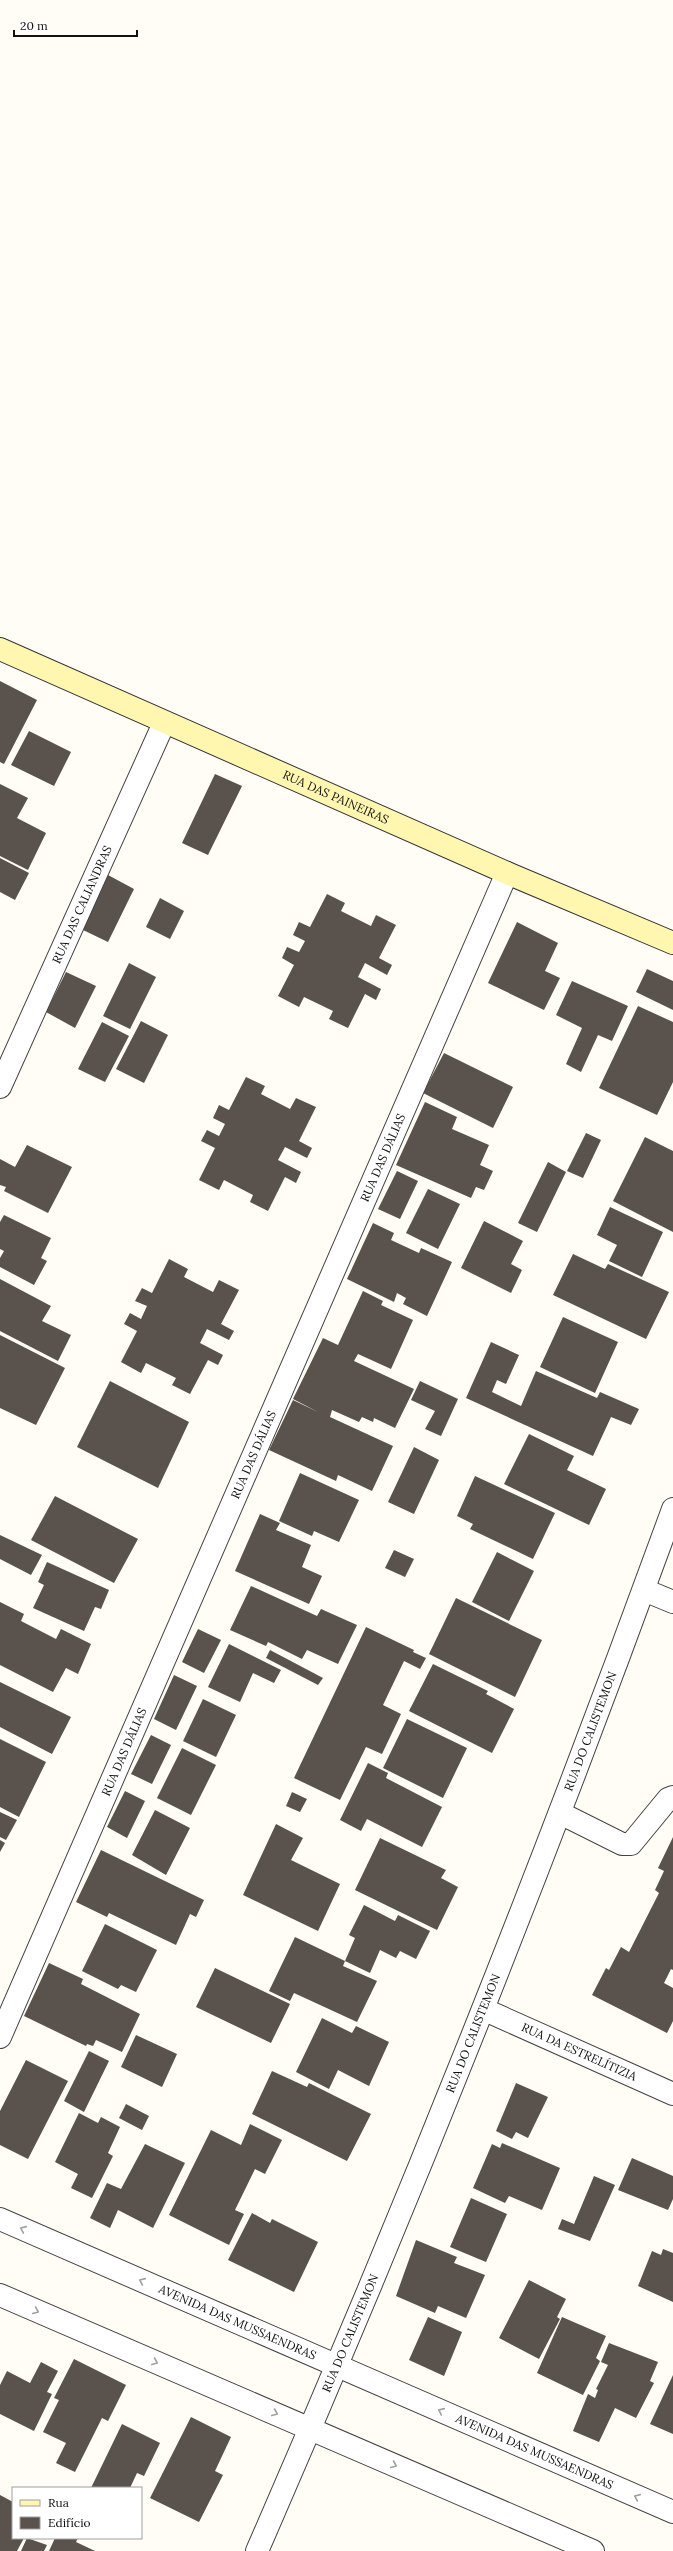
<svg xmlns="http://www.w3.org/2000/svg" width="673" height="2551" viewBox="0 0 673 2551" font-family="Lora,serif">
<style>
.building{fill:#5a524d}
.lines{fill:none;stroke-linecap:round;stroke-linejoin:round}
.street-casing{stroke:#444;stroke-width:24}
.secondary-casing{stroke:#333;stroke-width:24}
.street{stroke:#fff;stroke-width:22}
.secondary{stroke:#fff6b0;stroke-width:22}
.oneway{stroke:#a0a0a0}
.labels{text-anchor:middle;stroke-width:4;stroke-linejoin:round;paint-order:stroke}
.street-label{font-size:12px;fill:#111;stroke:#fff}
</style>
<rect width="100%" height="100%" fill="#fffdf5"/>
<path class="building" d="M 0,681 L 37,700 L 4,764 L 0,762 Z
M 29,731 L 71,752 L 54,786 L 11,765 Z
M 215,774 L 242,786 L 208,855 L 182,843 Z
M 0,784 L 28,798 L 17,818 L 46,833 L 28,870 L 0,856 Z
M 0,858 L 29,873 L 15,900 L 0,892 Z
M 108,875 L 134,889 L 108,942 L 81,929 Z
M 327,894 L 345,903 L 341,911 L 371,926 L 376,915 L 396,925 L 379,958 L 392,965 L 387,975 L 365,963 L 358,977 L 381,989 L 376,1000 L 365,994 L 348,1028 L 329,1019 L 333,1011 L 304,997 L 299,1007 L 278,996 L 294,965 L 282,958 L 287,947 L 299,952 L 305,941 L 293,935 L 299,922 L 310,927 Z
M 160,898 L 184,911 L 170,939 L 146,927 Z
M 517,922 L 558,943 L 545,971 L 560,978 L 544,1010 L 488,983 Z
M 129,963 L 156,977 L 130,1029 L 103,1016 Z
M 647,969 L 673,981 L 673,1010 L 636,992 Z
M 66,972 L 96,986 L 75,1028 L 46,1012 Z
M 572,981 L 628,1006 L 612,1041 L 598,1035 L 581,1072 L 566,1064 L 582,1028 L 556,1015 Z
M 638,1006 L 673,1022 L 673,1082 L 657,1115 L 599,1088 Z
M 141,1021 L 168,1035 L 144,1083 L 116,1069 Z
M 102,1022 L 129,1036 L 105,1082 L 78,1069 Z
M 444,1053 L 513,1087 L 493,1128 L 423,1093 Z
M 246,1077 L 265,1086 L 261,1094 L 290,1109 L 296,1098 L 316,1107 L 299,1141 L 312,1148 L 307,1158 L 285,1147 L 278,1160 L 301,1172 L 296,1183 L 285,1177 L 268,1211 L 250,1202 L 253,1195 L 224,1180 L 219,1190 L 199,1180 L 215,1148 L 201,1141 L 207,1130 L 219,1136 L 225,1124 L 213,1118 L 219,1105 L 229,1110 Z
M 425,1102 L 457,1117 L 452,1129 L 489,1145 L 480,1165 L 493,1171 L 484,1190 L 476,1187 L 471,1198 L 396,1165 Z
M 586,1133 L 601,1140 L 583,1178 L 567,1171 Z
M 645,1137 L 673,1151 L 673,1232 L 613,1201 Z
M 27,1145 L 72,1167 L 48,1213 L 4,1191 L 6,1187 L 0,1185 L 0,1159 L 15,1167 Z
M 548,1162 L 566,1172 L 537,1232 L 518,1223 Z
M 397,1171 L 418,1181 L 400,1219 L 378,1209 Z
M 428,1189 L 460,1204 L 438,1249 L 406,1233 Z
M 610,1207 L 663,1232 L 642,1277 L 609,1261 L 617,1245 L 597,1235 Z
M 4,1215 L 51,1238 L 41,1258 L 47,1261 L 34,1285 L 0,1267 L 0,1258 L 4,1251 L 0,1249 L 0,1222 Z
M 484,1221 L 523,1241 L 511,1264 L 522,1270 L 511,1293 L 461,1268 Z
M 373,1223 L 394,1233 L 391,1240 L 419,1253 L 421,1248 L 452,1262 L 427,1316 L 403,1304 L 406,1298 L 397,1293 L 394,1302 L 347,1279 Z
M 573,1254 L 605,1269 L 608,1264 L 669,1292 L 646,1339 L 553,1295 Z
M 169,1259 L 188,1269 L 184,1277 L 213,1292 L 219,1280 L 239,1290 L 221,1324 L 234,1331 L 229,1340 L 207,1329 L 200,1343 L 223,1355 L 218,1365 L 208,1360 L 190,1394 L 172,1385 L 176,1378 L 146,1363 L 141,1373 L 121,1362 L 137,1331 L 124,1324 L 130,1313 L 141,1319 L 147,1306 L 135,1301 L 142,1288 L 152,1293 Z
M 0,1279 L 51,1306 L 42,1321 L 71,1335 L 58,1361 L 0,1331 Z
M 363,1291 L 383,1301 L 381,1305 L 413,1320 L 391,1369 L 358,1354 L 354,1361 L 414,1389 L 395,1428 L 374,1418 L 373,1422 L 362,1417 L 359,1422 L 332,1410 L 330,1417 L 393,1446 L 372,1491 L 338,1475 L 336,1481 L 269,1450 L 293,1400 L 318,1412 L 293,1399 L 323,1338 L 338,1345 Z
M 563,1317 L 618,1342 L 595,1393 L 540,1367 Z
M 0,1335 L 65,1368 L 36,1425 L 0,1408 Z
M 491,1342 L 519,1355 L 506,1384 L 497,1380 L 492,1392 L 521,1406 L 536,1371 L 597,1398 L 600,1392 L 639,1409 L 631,1425 L 611,1417 L 593,1456 L 466,1398 Z
M 110,1381 L 189,1422 L 158,1488 L 77,1447 Z
M 420,1381 L 458,1399 L 441,1436 L 425,1429 L 435,1411 L 411,1400 Z
M 529,1434 L 574,1456 L 567,1470 L 606,1489 L 589,1525 L 504,1484 Z
M 414,1447 L 439,1460 L 414,1514 L 388,1502 Z
M 300,1473 L 359,1500 L 339,1542 L 314,1531 L 312,1536 L 279,1521 Z
M 475,1476 L 555,1513 L 533,1559 L 470,1529 L 473,1524 L 457,1516 Z
M 55,1496 L 138,1539 L 114,1583 L 31,1540 Z
M 260,1514 L 280,1523 L 276,1530 L 311,1545 L 302,1567 L 322,1576 L 309,1604 L 235,1571 Z
M 0,1535 L 42,1555 L 31,1575 L 0,1559 Z
M 394,1550 L 414,1559 L 405,1577 L 385,1568 Z
M 497,1552 L 534,1571 L 509,1621 L 472,1602 Z
M 47,1562 L 109,1590 L 101,1609 L 95,1607 L 84,1631 L 33,1608 L 44,1585 L 38,1582 Z
M 251,1586 L 317,1616 L 321,1609 L 357,1625 L 338,1664 L 307,1650 L 302,1659 L 268,1642 L 266,1646 L 230,1630 Z
M 456,1598 L 542,1640 L 515,1697 L 429,1654 Z
M 0,1602 L 24,1614 L 21,1621 L 56,1639 L 61,1629 L 91,1644 L 78,1674 L 66,1668 L 53,1692 L 0,1665 Z
M 366,1627 L 414,1650 L 413,1652 L 426,1658 L 420,1669 L 404,1661 L 383,1705 L 401,1714 L 382,1754 L 366,1747 L 340,1800 L 294,1778 Z
M 198,1629 L 221,1640 L 204,1673 L 182,1662 Z
M 229,1644 L 281,1670 L 274,1683 L 253,1673 L 240,1702 L 208,1687 Z
M 270,1650 L 323,1678 L 318,1685 L 266,1658 Z
M 433,1664 L 488,1691 L 486,1694 L 514,1709 L 492,1753 L 409,1711 Z
M 174,1675 L 197,1686 L 176,1730 L 154,1719 Z
M 0,1682 L 71,1717 L 52,1754 L 0,1727 Z
M 203,1699 L 236,1715 L 216,1757 L 183,1741 Z
M 407,1719 L 467,1748 L 443,1798 L 383,1768 Z
M 151,1735 L 171,1745 L 152,1784 L 131,1774 Z
M 0,1739 L 46,1762 L 19,1817 L 0,1807 Z
M 182,1748 L 216,1765 L 191,1815 L 157,1798 Z
M 368,1763 L 388,1773 L 386,1778 L 442,1807 L 422,1847 L 367,1819 L 361,1831 L 340,1820 Z
M 125,1791 L 145,1801 L 127,1838 L 107,1827 Z
M 292,1792 L 307,1799 L 300,1812 L 286,1806 Z
M 155,1810 L 190,1828 L 166,1875 L 132,1855 Z
M 0,1812 L 17,1820 L 6,1840 L 0,1837 Z
M 276,1824 L 303,1838 L 291,1860 L 340,1884 L 318,1931 L 243,1895 Z
M 673,1837 L 673,1970 L 671,1969 L 664,1983 L 673,1988 L 673,2021 L 667,2033 L 592,1995 L 606,1968 L 609,1970 L 621,1947 L 629,1952 L 659,1893 L 655,1890 L 664,1871 L 658,1868 Z
M 380,1838 L 446,1870 L 441,1878 L 458,1887 L 437,1930 L 355,1890 Z
M 0,1840 L 5,1843 L 0,1852 Z
M 101,1850 L 204,1900 L 196,1917 L 190,1914 L 176,1945 L 109,1913 L 107,1917 L 76,1902 Z
M 364,1905 L 395,1921 L 398,1915 L 430,1931 L 416,1959 L 400,1951 L 396,1958 L 380,1950 L 370,1973 L 345,1961 L 355,1938 L 349,1935 Z
M 105,1924 L 157,1950 L 136,1992 L 121,1985 L 118,1989 L 82,1971 Z
M 295,1937 L 345,1961 L 343,1966 L 377,1981 L 357,2022 L 294,1993 L 290,2001 L 269,1991 Z
M 49,1963 L 83,1979 L 81,1984 L 140,2014 L 122,2052 L 96,2040 L 93,2046 L 87,2044 L 86,2046 L 24,2016 Z
M 215,1968 L 290,2004 L 271,2043 L 196,2007 Z
M 322,2018 L 352,2033 L 356,2026 L 389,2042 L 369,2086 L 338,2070 L 329,2089 L 296,2072 Z
M 136,2035 L 177,2054 L 162,2087 L 121,2067 Z
M 89,2051 L 109,2061 L 84,2112 L 64,2101 Z
M 26,2060 L 68,2081 L 28,2159 L 0,2145 L 0,2111 Z
M 272,2071 L 307,2087 L 309,2083 L 371,2114 L 347,2161 L 252,2114 Z
M 516,2083 L 548,2097 L 528,2138 L 516,2132 L 512,2139 L 496,2131 Z
M 126,2104 L 149,2116 L 142,2130 L 119,2118 Z
M 79,2113 L 98,2123 L 101,2117 L 120,2127 L 108,2153 L 113,2156 L 92,2198 L 71,2188 L 78,2174 L 55,2162 Z
M 250,2124 L 282,2140 L 265,2174 L 255,2169 L 235,2210 L 244,2214 L 229,2245 L 169,2215 L 211,2130 L 241,2145 Z
M 502,2143 L 560,2168 L 542,2210 L 509,2196 L 505,2203 L 473,2188 L 492,2144 L 500,2148 Z
M 145,2144 L 185,2163 L 153,2228 L 118,2210 L 110,2228 L 90,2218 L 107,2183 L 121,2189 Z
M 632,2158 L 673,2176 L 673,2199 L 668,2210 L 618,2190 Z
M 594,2176 L 615,2185 L 590,2241 L 558,2229 L 562,2219 L 574,2224 Z
M 471,2198 L 507,2214 L 486,2262 L 450,2247 Z
M 252,2213 L 270,2223 L 272,2219 L 318,2242 L 294,2292 L 228,2260 Z
M 416,2240 L 457,2257 L 454,2263 L 485,2275 L 466,2318 L 438,2306 L 435,2313 L 396,2296 Z
M 663,2249 L 673,2253 L 673,2302 L 638,2286 L 652,2251 L 661,2255 Z
M 529,2280 L 566,2299 L 557,2317 L 560,2319 L 539,2359 L 499,2338 Z
M 428,2317 L 462,2332 L 444,2376 L 409,2360 Z
M 562,2317 L 606,2336 L 596,2358 L 600,2361 L 583,2395 L 537,2373 Z
M 609,2343 L 658,2362 L 650,2381 L 654,2383 L 636,2418 L 615,2408 L 599,2442 L 573,2431 L 588,2394 L 595,2398 L 598,2390 L 596,2389 L 608,2365 L 601,2362 Z
M 74,2359 L 126,2385 L 108,2421 L 102,2418 L 75,2472 L 56,2463 L 66,2443 L 43,2432 L 59,2400 L 54,2398 Z
M 41,2362 L 58,2371 L 47,2392 L 52,2394 L 34,2431 L 0,2414 L 0,2385 L 7,2371 L 30,2383 Z
M 673,2375 L 673,2434 L 650,2424 Z
M 191,2417 L 231,2437 L 215,2471 L 223,2475 L 199,2522 L 150,2498 Z
M 122,2424 L 160,2443 L 144,2476 L 137,2473 L 130,2488 L 91,2488 Z
M 0,2495 L 13,2502 L 13,2538 L 24,2538 L 17,2551 L 0,2551 Z
M 27,2538 L 47,2545 L 44,2551 L 21,2551 Z
M 55,2538 L 78,2538 L 76,2542 L 95,2551 L 49,2551 Z"/>
<g class="lines">
<g class="street-casing">
<g id="street">
<path id="s1" d="M 0,1087 L 164,723"/>
<path d="M 644,1590 L 673,1602"/>
<path d="M 560,1813 L 622,1844 L 631,1844 L 668,1799 L 673,1797"/>
<path id="s2" d="M 485,2010 L 673,2094"/>
<path id="s3" d="M 0,2037 L 507,873"/>
<path id="s4" d="M 0,2219 L 673,2512"/>
<path d="M 0,2295 L 593,2551"/>
<path id="s5" d="M 257,2551 C 407,2208 545,1861 673,1509"/>
</g>
</g>
<g class="secondary-casing">
<g id="secondary">
<path id="s6" d="M 0,649 L 507,873 L 673,943"/>
</g>
</g>
<use href="#street" class="street"/>
<use href="#secondary" class="secondary"/>
</g>
<defs><path id="oneway-chevron" d="M-2-3.5L2.5 0L-2 3.5" fill="none" stroke-width="1.6" stroke-linecap="round" stroke-linejoin="round"/></defs>
<g class="oneway">
<use href="#oneway-chevron" transform="translate(23 2229) rotate(-156)"/>
<use href="#oneway-chevron" transform="translate(142 2281) rotate(-156)"/>
<use href="#oneway-chevron" transform="translate(36 2311) rotate(23)"/>
<use href="#oneway-chevron" transform="translate(155 2362) rotate(23)"/>
<use href="#oneway-chevron" transform="translate(441 2411) rotate(-156)"/>
<use href="#oneway-chevron" transform="translate(275 2413) rotate(23)"/>
<use href="#oneway-chevron" transform="translate(394 2465) rotate(23)"/>
<use href="#oneway-chevron" transform="translate(637 2497) rotate(-156)"/>
</g>
<g class="labels">
<g class="street-label">
<text dy="4" stroke="none"><textPath href="#s6" startOffset="367">RUA DAS PAINEIRAS</textPath></text>
<text dy="4" stroke="none"><textPath href="#s1" startOffset="200">RUA DAS CALIANDRAS</textPath></text>
<text dy="4" stroke="none"><textPath href="#s3" startOffset="959">RUA DAS DÁLIAS</textPath></text>
<text dy="4" stroke="none"><textPath href="#s3" startOffset="635">RUA DAS DÁLIAS</textPath></text>
<text dy="4" stroke="none"><textPath href="#s5" startOffset="885">RUA DO CALISTEMON</textPath></text>
<text dy="4" stroke="none"><textPath href="#s3" startOffset="311">RUA DAS DÁLIAS</textPath></text>
<text dy="4" stroke="none"><textPath href="#s5" startOffset="561">RUA DO CALISTEMON</textPath></text>
<text dy="4" stroke="none"><textPath href="#s2" startOffset="103">RUA DA ESTRELÍTIZIA</textPath></text>
<text dy="4" stroke="none"><textPath href="#s4" startOffset="259">AVENIDA DAS MUSSAENDRAS</textPath></text>
<text dy="4" stroke="none"><textPath href="#s5" startOffset="237">RUA DO CALISTEMON</textPath></text>
<text dy="4" stroke="none"><textPath href="#s4" startOffset="583">AVENIDA DAS MUSSAENDRAS</textPath></text>
</g>
</g>
<rect x="12" y="2487" width="130" height="52" fill="#ffffff" stroke="#a0a0a0"/>
<rect x="20" y="2500" width="20" height="6" fill="#fff6b0" stroke="#a0a0a0"/>
<text x="48" y="2507" font-size="12" fill="#111111">Rua</text>
<rect x="20" y="2517" width="20" height="12" fill="#5a524d" stroke="#a0a0a0"/>
<text x="48" y="2527" font-size="12" fill="#111111">Edifício</text>
<path d="M14 30v6h123v-6" fill="none" stroke="#111111" stroke-width="2"/>
<text x="20" y="30" font-size="12" fill="#111111" stroke="#ffffff" stroke-width="3" paint-order="stroke">20 m</text>
</svg>
